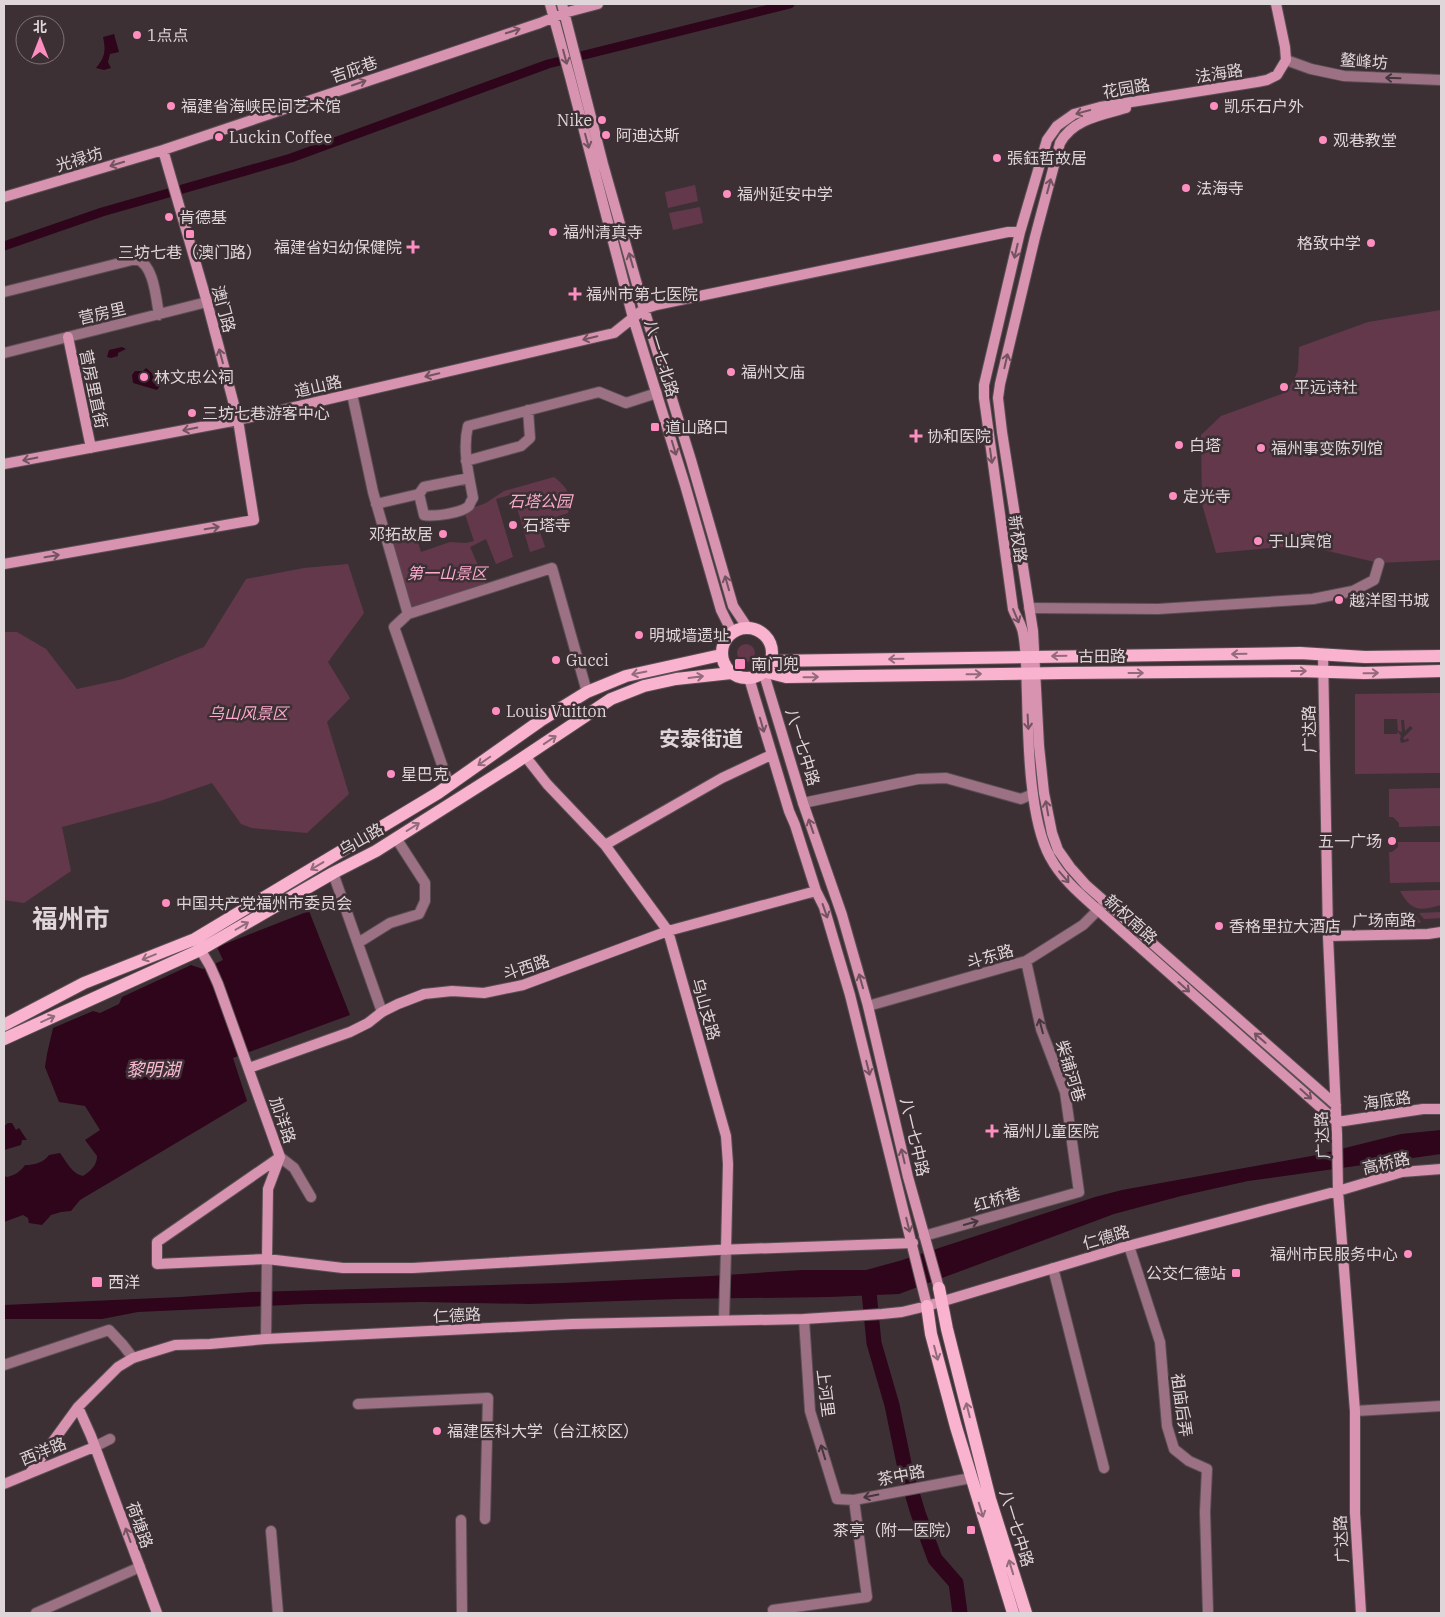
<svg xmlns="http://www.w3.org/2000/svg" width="1445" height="1617" viewBox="0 0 1445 1617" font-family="'IBM Plex Serif','Noto Sans SC',serif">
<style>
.green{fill:#64384b;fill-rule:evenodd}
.water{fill:#2e051a}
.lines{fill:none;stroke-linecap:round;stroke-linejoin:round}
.canal{stroke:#2e051a;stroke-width:9}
.river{stroke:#2e051a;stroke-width:15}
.street-casing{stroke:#5a4e53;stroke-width:12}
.secondary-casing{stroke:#5a4e53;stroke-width:12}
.primary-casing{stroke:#5a4e53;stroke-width:14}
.street{stroke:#9c7183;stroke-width:10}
.secondary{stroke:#d793af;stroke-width:10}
.primary{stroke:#fab3cf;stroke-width:12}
.oneway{stroke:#735360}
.oneway2{stroke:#46363d}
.oneway3{stroke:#926b7a}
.poi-dot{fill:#fd8ebf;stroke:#3d3035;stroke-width:2}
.labels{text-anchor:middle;stroke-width:5;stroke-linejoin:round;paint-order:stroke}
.poi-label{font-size:16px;fill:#dfd6d9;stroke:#3d3035;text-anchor:start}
.street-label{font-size:16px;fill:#dfd6d9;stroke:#3d3035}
.park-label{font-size:16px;font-style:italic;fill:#fbabcc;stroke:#3d3035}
.water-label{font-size:18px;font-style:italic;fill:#fab9d3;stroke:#3d3035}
.district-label{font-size:21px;font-weight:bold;fill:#dfd6d9;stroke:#3d3035}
.town-label{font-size:26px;font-weight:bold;fill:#dfd6d9;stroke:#3d3035}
</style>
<rect width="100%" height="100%" fill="#3d3035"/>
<path class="green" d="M 695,185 L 698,201 L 668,208 L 665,192 Z
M 700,207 L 703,223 L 673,230 L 669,213 Z
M 1441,310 L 1441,560 L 1379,563 L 1315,548 L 1279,547 L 1216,553 L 1202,504 L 1201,435 L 1221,416 L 1287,392 L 1298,371 L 1299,347 L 1368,322 Z
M 554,477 C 567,487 573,496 568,513 L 537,523 L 545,547 L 530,552 L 513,494 L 496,499 L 513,557 L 496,564 L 486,539 L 470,547 L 488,588 L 408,614 L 385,535 L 413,527 L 421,552 L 450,542 L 466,543 L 474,541 L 464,511 L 486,503 L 504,491 Z
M 348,564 L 364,613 L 328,662 L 350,698 L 327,722 L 349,794 L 307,833 L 252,828 L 241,824 L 212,783 L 160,801 L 62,827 L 71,871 L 24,903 L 4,900 L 4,632 L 17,632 L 46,649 L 77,689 L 123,679 L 204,647 L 246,579 L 304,568 Z
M737 653a9 9 0 1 1 18 0a9 9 0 1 1-18 0Z
M 1441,693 L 1441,773 L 1355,774 L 1355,694 ZM 1384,719 L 1397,719 L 1398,731 L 1402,732 L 1401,720 L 1404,720 L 1405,731 L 1410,726 L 1413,728 L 1403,738 L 1405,740 L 1408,738 L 1409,741 L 1401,743 L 1400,739 L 1401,736 L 1398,732 L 1397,734 L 1384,734 Z
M 1441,788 L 1441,826 L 1399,827 L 1399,823 L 1393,817 L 1389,817 L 1389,789 Z
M 1398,842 L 1441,842 L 1441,882 L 1390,883 L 1389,852 L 1392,852 L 1398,847 Z
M 1441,890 L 1441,905 C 1419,911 1412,912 1400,891 Z
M 1441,912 L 1441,918 L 1424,919 L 1419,913 Z
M 1414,914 L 1421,922 L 1419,923 L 1398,923 Z"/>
<path class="water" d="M 114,34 L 119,52 L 110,54 L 108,62 L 111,68 L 104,70 L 96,68 C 105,57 106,51 103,37 Z
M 122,347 L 126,349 L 118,353 L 118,356 L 111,358 L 107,357 L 109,350 Z
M 146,368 L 153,374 L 162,373 C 164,380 161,385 157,390 L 133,383 L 132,375 L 135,371 L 143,371 Z
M 309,911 L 350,1015 L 233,1058 L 247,1101 L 80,1200 L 71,1211 L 61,1212 L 51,1215 L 42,1225 L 29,1223 L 28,1218 L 23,1215 L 4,1222 L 4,1176 L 7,1177 C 15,1175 20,1172 25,1165 C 34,1165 43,1163 49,1155 L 60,1153 C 66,1161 72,1174 83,1176 C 91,1171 97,1165 97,1156 L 85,1140 L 100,1130 L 85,1106 L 59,1102 L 45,1067 L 47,1054 L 53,1028 L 93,1011 L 100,1013 L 119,1004 L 122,997 L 191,965 L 203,969 L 223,960 L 217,947 Z
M 8,1123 L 12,1123 L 16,1130 L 19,1128 L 27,1140 L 22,1140 L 21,1145 L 4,1150 L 4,1126 Z
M 1441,1130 L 1441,1154 L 1248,1181 L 1181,1196 L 1114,1214 L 899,1294 L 830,1297 L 677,1299 L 530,1304 L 423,1302 L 307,1304 L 138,1312 L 102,1319 L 4,1319 L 4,1305 L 180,1297 L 251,1292 L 563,1283 L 711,1276 L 801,1270 L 866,1270 L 899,1261 L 1095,1197 L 1122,1190 L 1317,1155 L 1401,1134 Z"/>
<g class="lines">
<path class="canal" d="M 4,246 L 102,212 L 291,158 L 548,64 L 790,4"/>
<path class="river" d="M 868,1282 L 874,1343 L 892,1405 L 906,1473 L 918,1513 L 935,1559 L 956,1583 L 960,1613"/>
<g class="street-casing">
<path id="street" d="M 1286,60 L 1311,69 L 1344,76 L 1441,80
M 4,292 L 136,259 C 154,264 156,298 159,315
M 4,353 L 207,302
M 352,394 L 373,492 L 408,614
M 466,461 L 521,446 L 530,438 L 528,410
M 469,478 L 424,487 L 419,494 L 424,515 C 434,517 462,513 469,506 C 470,503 471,501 473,498 C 469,475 462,450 468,426 L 599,392 L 626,403 L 657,393
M 376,504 L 419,494
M 1029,608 L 1158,609 L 1313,599 L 1353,591 L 1374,580 L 1379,563
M 449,785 L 394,627 L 408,614 L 552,568 L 587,692
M 803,803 L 918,779 L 946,778 L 1021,799 L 1033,794
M 333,873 L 382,1012
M 358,943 L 390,923 L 419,914 L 425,901 L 425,883 L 396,838
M 868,1006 L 1026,961 L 1083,925 L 1104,904
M 280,1157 L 294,1168 L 311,1197
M 924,1236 L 1079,1192 L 1065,1092 L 1041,1029 L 1026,961
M 1129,1246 L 1160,1342 L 1167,1426 L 1174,1449 L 1189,1461 L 1207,1469 L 1205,1512 L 1208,1613
M 1053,1268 L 1104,1468
M 804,1319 L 810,1411 L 837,1499 L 854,1500 L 971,1478
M 724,1320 L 726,1250
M 266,1339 L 267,1259
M 4,1365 L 109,1330 L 123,1345 L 133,1358
M 358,1404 L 488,1398 L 485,1519
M 1355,1411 L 1441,1406
M 94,1447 L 110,1439
M 461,1520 L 462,1613
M 271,1531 L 278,1613
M 36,1613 L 140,1567
M 774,1613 L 773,1610 L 867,1597 L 854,1500"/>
</g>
<g class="secondary-casing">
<path id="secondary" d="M 550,4 L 570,77 L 633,318 L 685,485 L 721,610 L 732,632
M 562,4 L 603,164 L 644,309 L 691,460 L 733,606 L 747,627
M 1276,4 L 1285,47 L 1286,60 L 1277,75 L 1267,80 L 1257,82 L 1100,107 L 1074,114 L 1057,126 L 1047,140 L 1020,232 L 984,385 L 984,398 L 1013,609 C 1016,617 1022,625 1023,633 C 1027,653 1026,674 1027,695 C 1028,738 1029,819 1050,857 C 1061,878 1080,894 1098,910 L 1337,1122 L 1423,1109 L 1441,1109
M 1126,108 C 1102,115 1073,119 1060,143 L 1035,237 L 1000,384 L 998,398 L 1002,432 L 1033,631 L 1039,746 L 1044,793 L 1052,833 L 1058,850 L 1070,867 L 1086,885 L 1336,1105
M 4,197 L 163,150 L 540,23 L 564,13 L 598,4
M 68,337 L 91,448
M 4,464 L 238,420 L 614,333 L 644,309 L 656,305 L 1008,232 L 1020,232
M 4,564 L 254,520 L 238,420 L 207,302 L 163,150
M 1323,654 L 1328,936 L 1337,1134 L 1338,1191 L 1355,1411 L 1355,1513 L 1361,1613
M 763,671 L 803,803 L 842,915 L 868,1006 L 908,1177 L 939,1288
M 749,678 L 789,811 L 795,825 L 816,891 L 824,907 L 850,995 L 927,1306
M 525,756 L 547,784 L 605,845 L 668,931 L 726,1136 L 728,1164 L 726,1250
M 605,845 L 722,778 L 771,755
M 1328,936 L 1428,934 L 1441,932
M 197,944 L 210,966 L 218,984 L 280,1157 L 268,1189 L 267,1259
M 249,1068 L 350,1032 L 368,1023 L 382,1012 L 398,1004 L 424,994 L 452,991 L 484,993 L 523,985 L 668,931 L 816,891
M 280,1157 L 157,1242 L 157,1264 L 267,1259 L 343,1268 L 413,1268 L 717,1250 L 913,1243
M 78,1407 L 91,1436 L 157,1613
M 30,1473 L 78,1407 L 118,1367 L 133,1358 L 175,1345 L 210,1344 L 266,1339 L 572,1324 L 804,1319 L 882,1314 L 902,1312 L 927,1306 L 1124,1247 L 1338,1191 L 1402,1172 L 1441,1169
M 4,1484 L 94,1447"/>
</g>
<g class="primary-casing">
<path id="primary" d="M722 653a25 25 0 1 1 50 0a25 25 0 1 1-50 0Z
M 770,661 L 1300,653 L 1365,657 L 1441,656
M 763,671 L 786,677 L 1063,673 L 1299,671 L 1364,673 L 1441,671
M 4,1025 L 84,983 L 195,939 L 438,793 L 540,721 L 587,692 L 626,676 L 721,655
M 4,1039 L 200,950 L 333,873 L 376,851 L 512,765 L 611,699 L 644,686 L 676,679 L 731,673
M 939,1288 L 947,1329 L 990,1499 L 1026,1613
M 927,1306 L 931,1334 L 956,1427 L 1013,1613"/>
</g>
<use href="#street" class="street"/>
<use href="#secondary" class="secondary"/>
<use href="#primary" class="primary"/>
</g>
<defs><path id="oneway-shaft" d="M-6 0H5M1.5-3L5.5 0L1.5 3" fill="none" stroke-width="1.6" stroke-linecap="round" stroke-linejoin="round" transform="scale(1.25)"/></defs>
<g class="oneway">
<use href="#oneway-shaft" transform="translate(513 31) rotate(-18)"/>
<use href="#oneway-shaft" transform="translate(565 57) rotate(75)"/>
<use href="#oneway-shaft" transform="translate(359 83) rotate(-19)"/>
<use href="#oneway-shaft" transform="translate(1083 112) rotate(165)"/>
<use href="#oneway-shaft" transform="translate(587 141) rotate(75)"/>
<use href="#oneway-shaft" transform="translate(117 164) rotate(163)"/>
<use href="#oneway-shaft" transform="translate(1049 186) rotate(-75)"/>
<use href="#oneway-shaft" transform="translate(1016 251) rotate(103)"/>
<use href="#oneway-shaft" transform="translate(631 260) rotate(-106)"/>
<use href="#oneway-shaft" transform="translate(590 338) rotate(167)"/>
<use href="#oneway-shaft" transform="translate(221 356) rotate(-105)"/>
<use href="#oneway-shaft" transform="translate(1006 361) rotate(-77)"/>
<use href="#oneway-shaft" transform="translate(432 375) rotate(167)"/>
<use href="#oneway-shaft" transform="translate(190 429) rotate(169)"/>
<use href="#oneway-shaft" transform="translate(674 448) rotate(73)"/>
<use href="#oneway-shaft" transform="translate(991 456) rotate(82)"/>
<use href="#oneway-shaft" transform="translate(30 459) rotate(169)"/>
<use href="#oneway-shaft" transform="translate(212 528) rotate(-10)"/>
<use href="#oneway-shaft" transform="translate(52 556) rotate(-10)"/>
<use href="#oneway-shaft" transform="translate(727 583) rotate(-106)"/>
<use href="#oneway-shaft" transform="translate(1016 616) rotate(67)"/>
<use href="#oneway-shaft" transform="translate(1028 722) rotate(87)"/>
<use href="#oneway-shaft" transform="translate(762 725) rotate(74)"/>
<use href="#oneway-shaft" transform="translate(1047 808) rotate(-100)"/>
<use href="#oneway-shaft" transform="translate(811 826) rotate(-109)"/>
<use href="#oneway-shaft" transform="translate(1064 877) rotate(49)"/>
<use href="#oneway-shaft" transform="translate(825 911) rotate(71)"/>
<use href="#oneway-shaft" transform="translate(861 981) rotate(-106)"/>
<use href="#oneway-shaft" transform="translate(1184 987) rotate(42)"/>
<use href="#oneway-shaft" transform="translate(1260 1038) rotate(-139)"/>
<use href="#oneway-shaft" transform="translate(868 1068) rotate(76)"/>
<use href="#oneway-shaft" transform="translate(1306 1094) rotate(42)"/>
<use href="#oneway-shaft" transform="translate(903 1156) rotate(-103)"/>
<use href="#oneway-shaft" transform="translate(908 1225) rotate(76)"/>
<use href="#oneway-shaft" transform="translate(128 1535) rotate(-110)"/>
</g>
<g class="oneway2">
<use href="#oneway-shaft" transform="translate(1393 78) rotate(-178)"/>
<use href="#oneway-shaft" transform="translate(1041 1026) rotate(-105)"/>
<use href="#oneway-shaft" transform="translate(971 1223) rotate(-16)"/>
<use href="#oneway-shaft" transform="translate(823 1452) rotate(-107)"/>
<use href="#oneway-shaft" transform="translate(871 1496) rotate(169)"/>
</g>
<g class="oneway3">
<use href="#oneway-shaft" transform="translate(1239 654) rotate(179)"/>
<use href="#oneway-shaft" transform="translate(1059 656) rotate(179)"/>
<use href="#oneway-shaft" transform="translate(896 659) rotate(179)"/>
<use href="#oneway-shaft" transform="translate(1299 671)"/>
<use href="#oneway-shaft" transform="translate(639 673) rotate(169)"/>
<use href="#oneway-shaft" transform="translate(1136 673)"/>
<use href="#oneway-shaft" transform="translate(1371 673) rotate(-1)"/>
<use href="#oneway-shaft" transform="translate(974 674) rotate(-1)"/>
<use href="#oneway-shaft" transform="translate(696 677) rotate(-7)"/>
<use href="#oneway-shaft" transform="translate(811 677) rotate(-1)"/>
<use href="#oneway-shaft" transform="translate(550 740) rotate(-34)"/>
<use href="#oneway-shaft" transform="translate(484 761) rotate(145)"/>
<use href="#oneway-shaft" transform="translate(413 827) rotate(-32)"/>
<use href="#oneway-shaft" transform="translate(317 866) rotate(149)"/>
<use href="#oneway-shaft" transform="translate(242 926) rotate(-30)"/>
<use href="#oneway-shaft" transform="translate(149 957) rotate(158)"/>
<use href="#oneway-shaft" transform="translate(48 1019) rotate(-24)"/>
<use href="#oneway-shaft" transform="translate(936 1353) rotate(75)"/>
<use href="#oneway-shaft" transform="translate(968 1410) rotate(-104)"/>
<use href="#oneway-shaft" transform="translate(981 1510) rotate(73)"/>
<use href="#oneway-shaft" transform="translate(1011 1567) rotate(-107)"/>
</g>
<g class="poi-dot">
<circle cx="137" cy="35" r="5"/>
<circle cx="171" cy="106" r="5"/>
<circle cx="1214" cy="106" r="5"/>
<circle cx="602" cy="120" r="5"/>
<circle cx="606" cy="135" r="5"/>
<circle cx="219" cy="137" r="5"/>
<circle cx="1323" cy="140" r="5"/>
<circle cx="997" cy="158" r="5"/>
<circle cx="1186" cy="188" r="5"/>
<circle cx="727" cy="194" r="5"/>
<circle cx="169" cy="217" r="5"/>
<circle cx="553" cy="232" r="5"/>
<rect x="185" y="229" width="10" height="10" rx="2.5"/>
<circle cx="1371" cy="243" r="5"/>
<path d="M410.5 239.5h5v5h5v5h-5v5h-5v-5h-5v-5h5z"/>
<path d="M572.5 286.5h5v5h5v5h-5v5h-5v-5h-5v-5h5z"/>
<circle cx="731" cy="372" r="5"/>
<circle cx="144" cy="377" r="5"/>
<circle cx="1284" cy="387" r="5"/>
<circle cx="192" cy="413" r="5"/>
<rect x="650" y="422" width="10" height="10" rx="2.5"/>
<path d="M913.5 428.5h5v5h5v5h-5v5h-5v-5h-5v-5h5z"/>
<circle cx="1179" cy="445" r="5"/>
<circle cx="1261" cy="448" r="5"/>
<circle cx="1173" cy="496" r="5"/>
<circle cx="513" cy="525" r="5"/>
<circle cx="443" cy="534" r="5"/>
<circle cx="1258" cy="541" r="5"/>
<circle cx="1339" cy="600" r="5"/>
<circle cx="639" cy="635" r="5"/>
<circle cx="556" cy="660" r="5"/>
<rect x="734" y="658" width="12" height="12" rx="2.5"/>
<circle cx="496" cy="711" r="5"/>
<circle cx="391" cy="774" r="5"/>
<circle cx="1392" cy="841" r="5"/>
<circle cx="166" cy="903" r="5"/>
<circle cx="1219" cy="926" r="5"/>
<path d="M989.5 1123.5h5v5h5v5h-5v5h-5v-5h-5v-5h5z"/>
<circle cx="1408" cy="1254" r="5"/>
<rect x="1231" y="1268" width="10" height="10" rx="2.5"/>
<rect x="91" y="1276" width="12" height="12" rx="2.5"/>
<circle cx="437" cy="1431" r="5"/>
<rect x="966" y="1525" width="10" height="10" rx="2.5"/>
</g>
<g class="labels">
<g class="poi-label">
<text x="147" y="41">1点点</text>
<text x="181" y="112">福建省海峡民间艺术馆</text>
<text x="1224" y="112">凯乐石户外</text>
<text x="592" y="126" text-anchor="end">Nike</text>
<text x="616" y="141">阿迪达斯</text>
<text x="229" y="143">Luckin Coffee</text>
<text x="1333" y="146">观巷教堂</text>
<text x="1007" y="164">張鈺哲故居</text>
<text x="1196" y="194">法海寺</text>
<text x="737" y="200">福州延安中学</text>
<text x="179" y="223">肯德基</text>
<text x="563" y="238">福州清真寺</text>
<text x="1361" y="249" text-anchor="end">格致中学</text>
<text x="402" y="253" text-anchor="end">福建省妇幼保健院</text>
<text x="190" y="258" text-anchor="middle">三坊七巷（澳门路）</text>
<text x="586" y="300">福州市第七医院</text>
<text x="741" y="378">福州文庙</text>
<text x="154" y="383">林文忠公祠</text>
<text x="1294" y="393">平远诗社</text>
<text x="202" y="419">三坊七巷游客中心</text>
<text x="665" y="433">道山路口</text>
<text x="927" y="442">协和医院</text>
<text x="1189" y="451">白塔</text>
<text x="1271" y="454">福州事变陈列馆</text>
<text x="1183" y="502">定光寺</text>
<text x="523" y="531">石塔寺</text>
<text x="433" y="540" text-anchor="end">邓拓故居</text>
<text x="1268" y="547">于山宾馆</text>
<text x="1349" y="606">越洋图书城</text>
<text x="649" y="641">明城墙遗址</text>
<text x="566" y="666">Gucci</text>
<text x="751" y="670">南门兜</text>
<text x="506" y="717">Louis Vuitton</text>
<text x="401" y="780">星巴克</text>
<text x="1382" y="847" text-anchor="end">五一广场</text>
<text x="176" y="909">中国共产党福州市委员会</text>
<text x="1229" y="932">香格里拉大酒店</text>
<text x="1003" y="1137">福州儿童医院</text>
<text x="1398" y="1260" text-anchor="end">福州市民服务中心</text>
<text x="1226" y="1279" text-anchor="end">公交仁德站</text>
<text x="108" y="1288">西洋</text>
<text x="447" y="1437">福建医科大学（台江校区）</text>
<text x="961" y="1536" text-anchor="end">茶亭（附一医院）</text>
</g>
<g class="street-label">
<text transform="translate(1364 61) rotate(4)" y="6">鳌峰坊</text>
<text transform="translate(354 69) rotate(-19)" y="6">吉庇巷</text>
<text transform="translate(1219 73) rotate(-9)" y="6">法海路</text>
<text transform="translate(1126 88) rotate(-10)" y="6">花园路</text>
<text transform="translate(79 159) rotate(-17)" y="6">光禄坊</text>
<text transform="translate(224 309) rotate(75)" y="6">澳门路</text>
<text transform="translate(102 313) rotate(-13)" y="6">营房里</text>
<text transform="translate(662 358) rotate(73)" y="6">八一七北路</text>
<text transform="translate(318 386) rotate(-13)" y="6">道山路</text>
<text transform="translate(94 389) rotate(78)" y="6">营房里直街</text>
<text transform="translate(1018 539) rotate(82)" y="6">新权路</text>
<text x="1102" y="662">古田路</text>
<text transform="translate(1309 729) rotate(-91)" y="6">广达路</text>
<text transform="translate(803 747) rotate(73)" y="6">八一七中路</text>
<text transform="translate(361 839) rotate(-30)" y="6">乌山路</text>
<text transform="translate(1131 919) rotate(42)" y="6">新权南路</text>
<text transform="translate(1384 920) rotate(-1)" y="6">广场南路</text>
<text transform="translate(990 956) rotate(-16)" y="6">斗东路</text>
<text transform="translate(526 967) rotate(-18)" y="6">斗西路</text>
<text transform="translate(706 1009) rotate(74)" y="6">乌山支路</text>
<text transform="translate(1071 1071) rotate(73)" y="6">柴铺河巷</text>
<text transform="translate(1387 1100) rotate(-8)" y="6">海底路</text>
<text transform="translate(283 1120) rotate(71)" y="6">加洋路</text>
<text transform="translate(1322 1135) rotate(-93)" y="6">广达路</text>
<text transform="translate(915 1137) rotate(77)" y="6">八一七中路</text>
<text transform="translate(1386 1163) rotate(-13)" y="6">高桥路</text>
<text transform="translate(997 1199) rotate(-16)" y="6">红桥巷</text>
<text transform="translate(1106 1237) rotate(-16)" y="6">仁德路</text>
<text transform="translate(457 1315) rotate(-3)" y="6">仁德路</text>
<text transform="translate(826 1393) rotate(83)" y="6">上河里</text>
<text transform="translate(1182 1405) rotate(82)" y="6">祖庙后弄</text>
<text transform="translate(43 1451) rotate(-22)" y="6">西洋路</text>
<text transform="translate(901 1475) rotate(-11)" y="6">茶中路</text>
<text transform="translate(140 1525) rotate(70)" y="6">荷塘路</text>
<text transform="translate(1017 1528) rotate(73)" y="6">八一七中路</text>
<text transform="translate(1341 1539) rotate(-93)" y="6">广达路</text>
</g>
<g class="park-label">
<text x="540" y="507">石塔公园</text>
<text x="447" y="579">第一山景区</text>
<text x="248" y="719">乌山风景区</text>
</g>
<g class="water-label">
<text x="153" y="1076">黎明湖</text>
</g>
<g class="district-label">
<text x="701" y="746">安泰街道</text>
</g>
<g class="town-label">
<text x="71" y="928">福州市</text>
</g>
</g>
<rect width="1445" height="1617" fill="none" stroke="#dfd6d9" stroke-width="10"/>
<g transform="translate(40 40)"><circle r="24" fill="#3d3035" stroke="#7e7277"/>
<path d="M0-4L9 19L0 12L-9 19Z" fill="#fd8ebf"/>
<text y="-8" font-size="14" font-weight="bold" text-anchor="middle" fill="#dfd6d9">北</text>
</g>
</svg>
